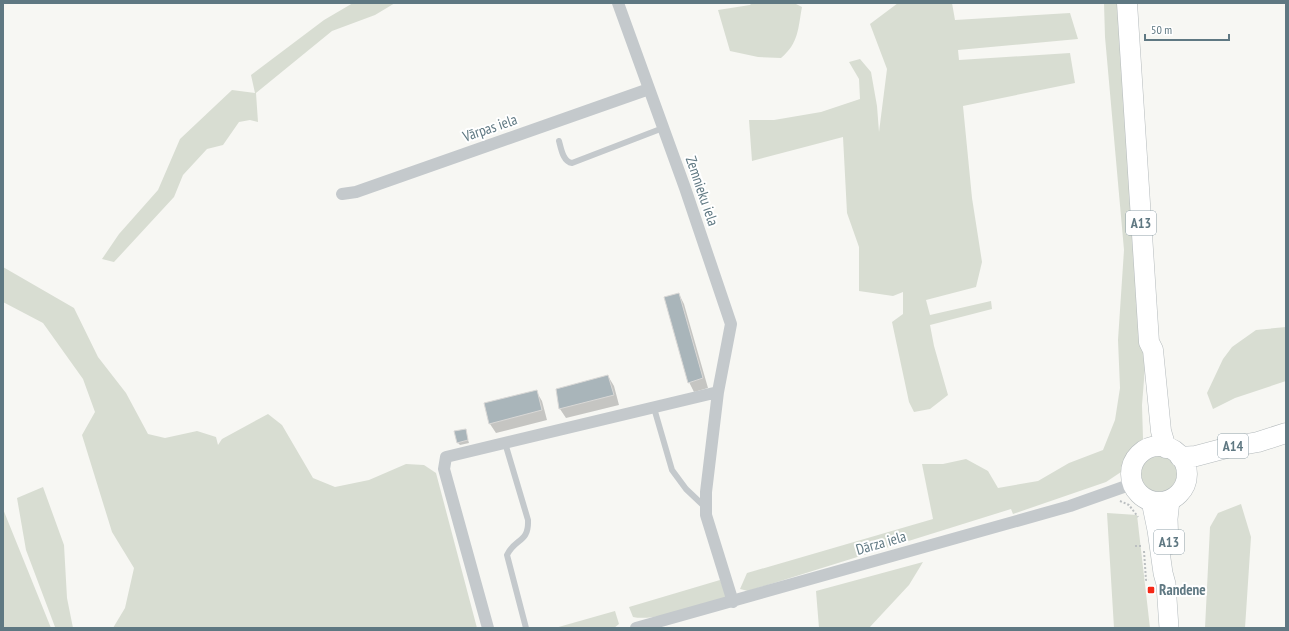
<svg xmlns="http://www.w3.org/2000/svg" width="1289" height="631" viewBox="0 0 1289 631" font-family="'PT Sans Narrow',sans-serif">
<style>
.green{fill:#d8ddd2}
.shadow{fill:#0003}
.building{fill:#a9b5ba;stroke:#d9d8d6}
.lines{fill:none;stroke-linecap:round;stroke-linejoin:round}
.primary-casing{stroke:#b4bbbe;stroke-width:20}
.trunk-casing{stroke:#b4babc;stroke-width:21}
.path{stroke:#bbbfc1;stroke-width:2;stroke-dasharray:2 2;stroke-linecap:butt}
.service{stroke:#c4c9cc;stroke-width:6}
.minor{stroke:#c4c9cc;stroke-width:12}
.primary{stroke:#fff;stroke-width:19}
.trunk{stroke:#fff;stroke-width:20}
.poi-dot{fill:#f52716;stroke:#fff;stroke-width:1.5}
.labels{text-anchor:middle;stroke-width:4;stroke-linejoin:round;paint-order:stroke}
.shield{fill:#fff;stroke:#8fa0a8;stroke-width:1}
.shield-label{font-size:14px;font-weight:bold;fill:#5f7882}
.street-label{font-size:15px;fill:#5f7882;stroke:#fff}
.poi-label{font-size:15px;font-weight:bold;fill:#5f7882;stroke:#fff;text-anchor:start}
</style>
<rect width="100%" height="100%" fill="#f7f7f3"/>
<path class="green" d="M 353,3 L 395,3 L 375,15 L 332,31 L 256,93 L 258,122 L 250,120 L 239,122 L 223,145 L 207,149 L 183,175 L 174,197 L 114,262 L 102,259 L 119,234 L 158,190 L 180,139 L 232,90 L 255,93 L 251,75 L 324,20 Z
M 752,3 L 794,3 L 802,7 C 798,28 799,43 781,58 L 758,57 L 730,51 L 718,10 L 750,5 Z
M 898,3 L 952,3 L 955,20 L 1070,13 L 1078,39 L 958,50 L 959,60 L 1070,53 L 1075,83 L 963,106 L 972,198 L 982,262 L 976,287 L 926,300 L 930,315 L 991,301 L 992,309 L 930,325 L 934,346 L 948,395 L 930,409 L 914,412 L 909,402 L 892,322 L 903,314 L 903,292 L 893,296 L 859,291 L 859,247 L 847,213 L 843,137 L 752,161 L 749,120 L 774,120 L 821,112 L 860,99 L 859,79 L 849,62 L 860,59 L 871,72 L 877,106 L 879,132 L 887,69 L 870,24 Z
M 1104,3 L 1119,3 L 1145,367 L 1142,405 L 1143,439 L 1128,459 L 1121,472 L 1106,482 L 1013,514 L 1011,509 L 748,591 L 740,589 L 747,573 L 933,519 L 922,464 L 943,464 L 966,459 L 988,471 L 998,488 L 1038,481 L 1069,463 L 1103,450 L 1115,420 L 1120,388 L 1118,340 L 1124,250 L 1105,37 Z
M 3,267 L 74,308 L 98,357 L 126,393 L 148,434 L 165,438 L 197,431 L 216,437 L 218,445 L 222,439 L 268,414 L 282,425 L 313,478 L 335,487 L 369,480 L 406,464 L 424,465 L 436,473 L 477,628 L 113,628 L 125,608 L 134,568 L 112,532 L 82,435 L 95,412 L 83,379 L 43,323 L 3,302 Z
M 1286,327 L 1286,381 L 1235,398 L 1213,409 L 1207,393 L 1223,359 L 1232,347 L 1256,330 Z
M1140 475a19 19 0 1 1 38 0a19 19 0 1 1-38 0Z
M 43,487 L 64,545 L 67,598 L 73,628 L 55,627 L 26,550 L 17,498 Z
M 1241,504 L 1251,537 L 1245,628 L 1205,628 L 1210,527 L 1218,513 Z
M 3,509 L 51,628 L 3,628 Z
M 1107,513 L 1137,515 L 1150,628 L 1114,628 Z
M 923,562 L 909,585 L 869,628 L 819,628 L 816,591 Z
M 720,580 L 727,597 C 703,604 656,622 633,617 L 629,607 Z
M 615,611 L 619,624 L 614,628 L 555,628 Z"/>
<path class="shadow" d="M 679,294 L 684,304 L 708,388 L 694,392 L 689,382 Z
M 608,376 L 614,386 L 619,405 L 566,418 L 560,409 Z
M 536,391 L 542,401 L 547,420 L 496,433 L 490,424 Z
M 465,430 L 469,443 L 460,445 L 458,443 Z"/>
<path class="building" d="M 679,293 L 703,378 L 688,383 L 664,297 Z
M 608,375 L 614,395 L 559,409 L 556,389 Z
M 537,390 L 542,410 L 489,424 L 484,403 Z
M 466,429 L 468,440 L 457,443 L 454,431 Z"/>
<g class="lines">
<g class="primary-casing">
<path id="primary" d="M 1151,501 L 1157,530 L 1163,573 L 1166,584 L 1169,628
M 1169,545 L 1168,519 L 1170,500"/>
</g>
<g class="trunk-casing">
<path id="trunk" d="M 1127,3 L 1149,342 L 1153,350 L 1161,431 L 1166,448
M1131 474a28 28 0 1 1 56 0a28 28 0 1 1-56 0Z
M 1180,457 L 1196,456 L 1230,447 L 1258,442 L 1286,433"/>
</g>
<path class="path" d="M 1120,501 L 1129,505 L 1138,517
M 1135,546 L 1143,546
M 1144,551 L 1146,580 L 1149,580"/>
<path class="service" d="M 559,141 C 561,148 563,162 572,163 L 663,128
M 654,408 L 672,470 L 686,489 L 705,507
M 505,443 L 528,520 C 529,543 515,538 507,555 L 526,628"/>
<path class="minor" d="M 618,3 L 685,188 L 731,324 L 718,392 L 706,492 L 706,515 L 733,602
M 342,194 L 356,192 L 649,89
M 488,628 L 444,469 L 446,457 L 718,392
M 636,628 L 1070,506 L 1132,484"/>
<use href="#primary" class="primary"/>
<use href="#trunk" class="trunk"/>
</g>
<rect class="poi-dot" x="1147" y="586" width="8" height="8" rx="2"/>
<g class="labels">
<g class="shield">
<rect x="1126" y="211" width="30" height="24" rx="3"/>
<rect x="1218" y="434" width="30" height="24" rx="3"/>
<rect x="1154" y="530" width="30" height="24" rx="3"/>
</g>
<g class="shield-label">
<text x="1141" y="228">A13</text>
<text x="1233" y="451">A14</text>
<text x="1169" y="547">A13</text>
</g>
<g class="street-label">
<text transform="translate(490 128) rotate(-19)" y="5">Vārpas iela</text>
<text transform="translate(702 191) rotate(71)" y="5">Zemnieku iela</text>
<text transform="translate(881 543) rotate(-16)" y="5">Dārza iela</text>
</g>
<g class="poi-label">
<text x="1159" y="595">Randene</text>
</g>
</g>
<rect width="1289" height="631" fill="none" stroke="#5f7882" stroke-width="8"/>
<path d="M1145 34v6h84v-6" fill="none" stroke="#5f7882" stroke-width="2"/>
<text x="1151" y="34" font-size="12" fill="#5f7882" stroke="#ffffff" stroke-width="3" paint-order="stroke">50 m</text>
</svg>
